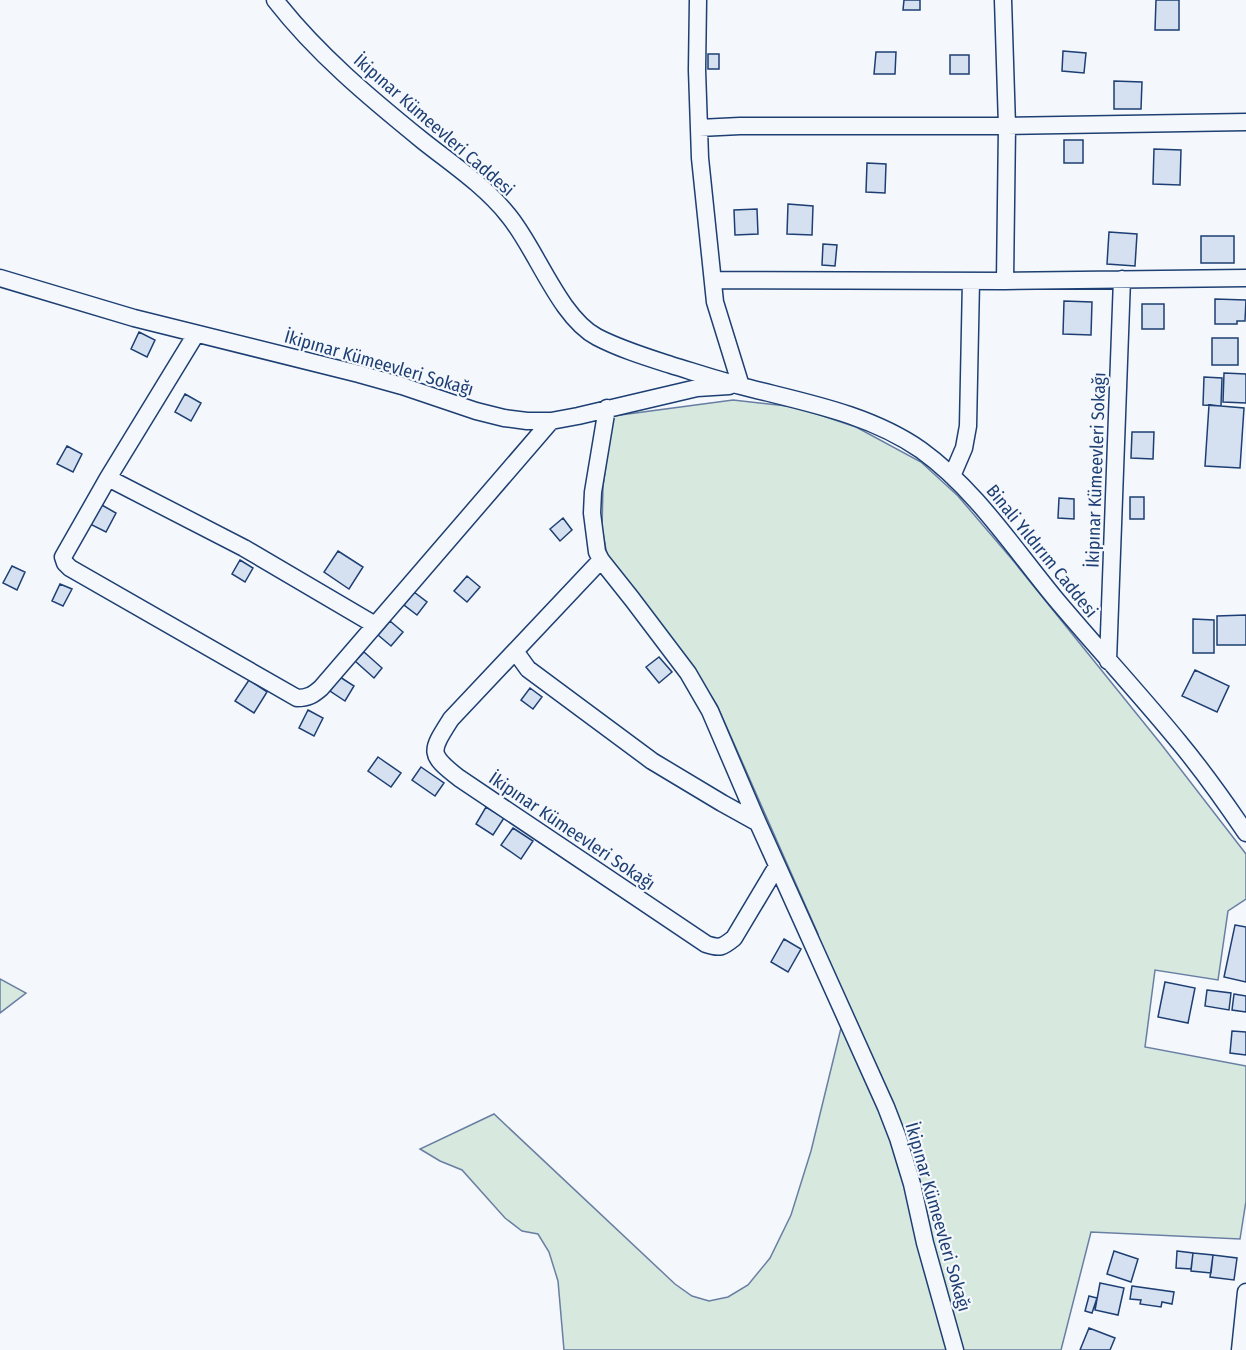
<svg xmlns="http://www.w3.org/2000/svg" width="1246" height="1350" viewBox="0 0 1246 1350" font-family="'Fira Sans Condensed',sans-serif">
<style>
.green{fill:#d7e8df;stroke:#687fa3;stroke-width:1.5}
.building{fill:#d5e0f0;stroke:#1d3f73;stroke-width:1.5}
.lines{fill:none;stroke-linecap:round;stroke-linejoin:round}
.minor-casing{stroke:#1d3f73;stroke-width:19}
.minor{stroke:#f4f7fb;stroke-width:16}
.labels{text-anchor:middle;stroke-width:4.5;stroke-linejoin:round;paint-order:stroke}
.street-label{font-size:18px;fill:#1d3f73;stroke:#f4f7fb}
</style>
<rect width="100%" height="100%" fill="#f4f7fb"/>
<path class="green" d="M 733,400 L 796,407 L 856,427 L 921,462 L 958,496 L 1011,558 L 1161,744 L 1246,854 L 1246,899 L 1228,911 L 1218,980 L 1155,970 L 1145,1047 L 1246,1066 L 1246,1201 L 1240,1239 L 1091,1232 L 1061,1350 L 564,1350 L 558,1281 L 549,1252 L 538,1234 L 522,1231 L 505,1218 L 462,1170 L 440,1161 L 420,1149 L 494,1114 L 675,1284 L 692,1296 L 709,1301 L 728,1297 L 748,1285 L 770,1258 L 791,1215 L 811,1151 L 841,1028 L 808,949 L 818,934 L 717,705 L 687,658 L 607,555 L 602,528 L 603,486 L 613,416 Z
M 0,979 L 26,993 L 0,1013 Z"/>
<path class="building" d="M 904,0 L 920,0 L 920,10 L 903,10 Z
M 1156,0 L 1179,0 L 1179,30 L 1155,30 Z
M 1063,51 L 1086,53 L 1084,73 L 1062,71 Z
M 876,52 L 896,52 L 895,74 L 874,74 Z
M 708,54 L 719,54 L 719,69 L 708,69 Z
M 950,55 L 969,55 L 969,74 L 950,74 Z
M 1114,81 L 1142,82 L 1141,109 L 1114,109 Z
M 1064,140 L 1083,140 L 1083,163 L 1064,163 Z
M 1154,149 L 1181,150 L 1180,185 L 1153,184 Z
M 867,163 L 886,164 L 885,193 L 866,192 Z
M 788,204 L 813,206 L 812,235 L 787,234 Z
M 757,209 L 758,234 L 735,235 L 734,210 Z
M 1109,232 L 1137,234 L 1135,266 L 1107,264 Z
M 1201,236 L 1234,236 L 1234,263 L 1201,263 Z
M 823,244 L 837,245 L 835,266 L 822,265 Z
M 1215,299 L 1246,300 L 1245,321 L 1237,321 L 1237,324 L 1215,324 Z
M 1064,301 L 1092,302 L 1091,335 L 1063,334 Z
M 1142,304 L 1164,304 L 1164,329 L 1142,329 Z
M 139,332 L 155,340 L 147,357 L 131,349 Z
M 1212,338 L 1238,338 L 1238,365 L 1212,365 Z
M 1224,373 L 1246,374 L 1246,403 L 1223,402 Z
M 1204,377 L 1222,378 L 1221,406 L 1203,405 Z
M 185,394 L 201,403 L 191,421 L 175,412 Z
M 1209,405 L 1244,408 L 1240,468 L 1205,466 Z
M 1132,432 L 1154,432 L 1153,459 L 1131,458 Z
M 67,446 L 82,454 L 73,472 L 57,464 Z
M 1130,497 L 1144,497 L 1144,519 L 1130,519 Z
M 1059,498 L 1074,499 L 1074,519 L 1058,518 Z
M 100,504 L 116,513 L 106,532 L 90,524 Z
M 563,518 L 572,530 L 560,541 L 550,529 Z
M 338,551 L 363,567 L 349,589 L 324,572 Z
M 240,560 L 253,568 L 245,582 L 232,574 Z
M 12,566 L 25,572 L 17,590 L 3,583 Z
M 467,576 L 480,587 L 467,602 L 454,591 Z
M 60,584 L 72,589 L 63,606 L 52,601 Z
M 414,592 L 427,602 L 417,615 L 404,605 Z
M 1246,615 L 1246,645 L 1217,645 L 1217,616 Z
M 1193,619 L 1214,620 L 1214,653 L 1193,653 Z
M 390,621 L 403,632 L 391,646 L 378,635 Z
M 364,652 L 382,668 L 374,678 L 355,661 Z
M 659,657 L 672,672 L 659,683 L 646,667 Z
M 1195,670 L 1229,686 L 1217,712 L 1182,696 Z
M 340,677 L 354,686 L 345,701 L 330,691 Z
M 249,680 L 267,692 L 254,713 L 235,701 Z
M 530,688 L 542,697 L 533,709 L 521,700 Z
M 308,710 L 323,718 L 314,736 L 299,728 Z
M 378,757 L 401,773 L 391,787 L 368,771 Z
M 421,767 L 444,783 L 435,796 L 412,780 Z
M 486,807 L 504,818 L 493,835 L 476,824 Z
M 513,828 L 533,841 L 521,859 L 501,845 Z
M 1235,925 L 1246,927 L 1246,982 L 1224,977 Z
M 784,939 L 801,949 L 788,972 L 771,962 Z
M 1165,982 L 1195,988 L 1188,1023 L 1158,1017 Z
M 1207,990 L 1231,993 L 1229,1010 L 1205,1006 Z
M 1234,994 L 1246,996 L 1246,1012 L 1232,1010 Z
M 1232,1031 L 1246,1032 L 1246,1055 L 1230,1053 Z
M 1114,1251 L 1138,1259 L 1131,1282 L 1107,1274 Z
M 1177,1251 L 1193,1253 L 1191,1269 L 1176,1268 Z
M 1193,1253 L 1213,1255 L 1211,1273 L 1191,1271 Z
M 1213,1255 L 1237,1258 L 1234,1280 L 1210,1277 Z
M 1100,1283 L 1124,1288 L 1118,1315 L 1095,1310 Z
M 1132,1286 L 1174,1292 L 1172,1304 L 1162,1302 L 1161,1307 L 1140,1304 L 1141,1300 L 1130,1299 Z
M 1089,1296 L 1097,1298 L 1092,1313 L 1085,1311 Z
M 1089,1328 L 1115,1338 L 1110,1350 L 1080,1350 Z"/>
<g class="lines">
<g class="minor-casing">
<path id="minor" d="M 275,0 C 317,54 370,98 423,141 C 452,164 485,186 508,215 C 536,248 559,317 597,337 C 620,349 646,357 671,365 C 694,372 718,380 741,386 C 802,402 868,413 921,450 C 975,489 1012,546 1054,597 C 1095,646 1139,693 1179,742 C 1203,771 1225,802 1246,833
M 698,0 L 697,70 L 700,158 L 715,302 L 741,386
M 1003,0 L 1007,126 L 1005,281
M 699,128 L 740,126 L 1007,126 L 1246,122
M 0,278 L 134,318 L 359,374 L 402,386 L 476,411 L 504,418 L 527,421 L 551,421 L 578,416 L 697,388 L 729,386
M 713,280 L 1005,281 L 1246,278
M 196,334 L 108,478 L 63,557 L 65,563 L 70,568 L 297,698 C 308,698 313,695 321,688 L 551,421
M 607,408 L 593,492 L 592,513 L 597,552 L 601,560 L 632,599 L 688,673 L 710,711 L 758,823 L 886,1107 L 898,1138 L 912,1184 L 925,1243 L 955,1350
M 952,476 L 964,448 L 968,426 L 971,281
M 108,478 L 244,548 L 375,625
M 601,560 L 451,719 C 430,752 428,754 459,778 L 706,944 C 720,949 723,947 734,938 L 777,866
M 515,651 L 528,669 L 652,761 L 722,803 L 758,823
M 1108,661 L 1122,279
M 1240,1350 L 1246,1292"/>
</g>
<use href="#minor" class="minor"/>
</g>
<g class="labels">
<g class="street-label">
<text transform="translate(434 125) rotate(41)" y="6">İkipınar Kümeevleri Caddesi</text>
<text transform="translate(379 363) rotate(16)" y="6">İkipınar Kümeevleri Sokağı</text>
<text transform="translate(1096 470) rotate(-88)" y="6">İkipınar Kümeevleri Sokağı</text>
<text transform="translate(1042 551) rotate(51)" y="6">Binali Yıldırım Caddesi</text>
<text transform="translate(572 831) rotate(34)" y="6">İkipınar Kümeevleri Sokağı</text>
<text transform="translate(938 1217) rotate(74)" y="6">İkipınar Kümeevleri Sokağı</text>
</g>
</g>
</svg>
